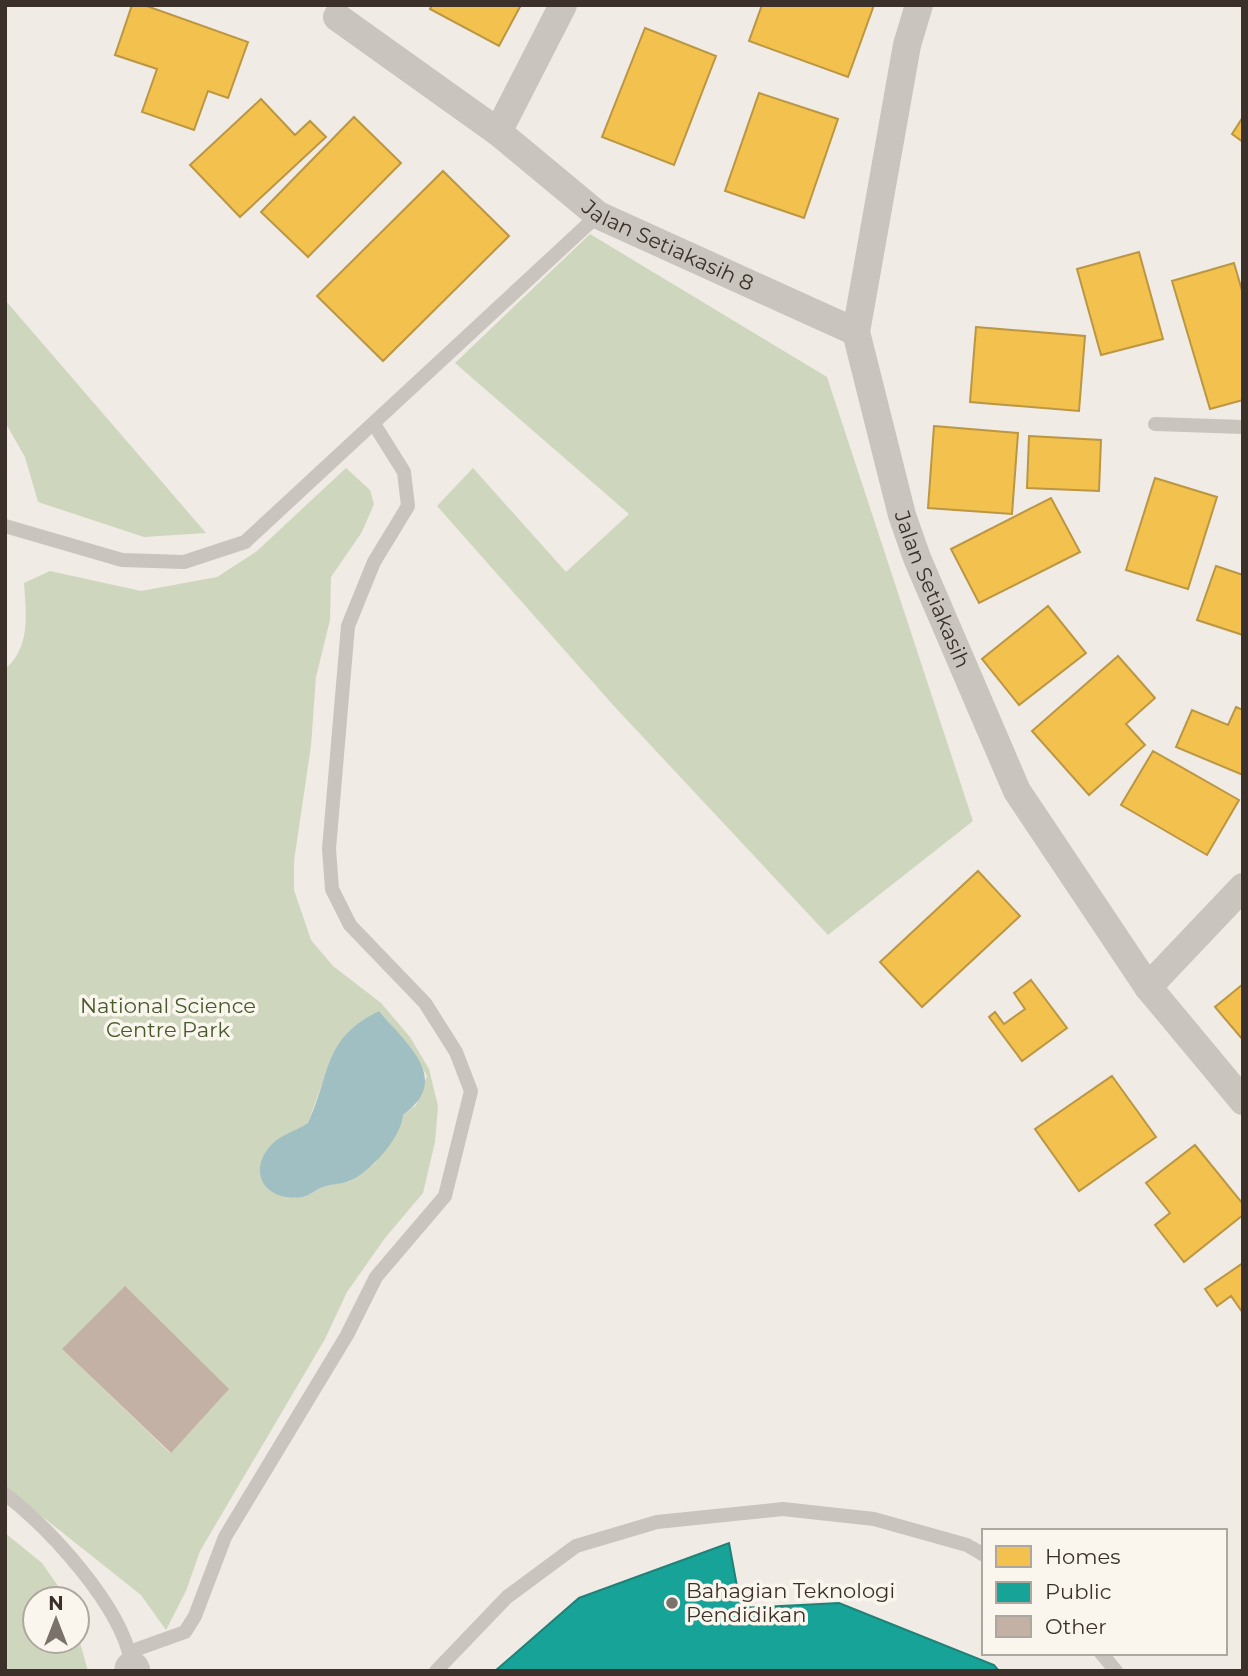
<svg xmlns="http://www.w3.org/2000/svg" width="1248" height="1676" viewBox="0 0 1248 1676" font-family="Montserrat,sans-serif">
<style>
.green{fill:#cfd6be;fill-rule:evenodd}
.water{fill:#a0bfc2}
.homes{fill:#f2c14e;stroke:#bb9643;stroke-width:2}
.public{fill:#17a398;stroke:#228177;stroke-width:2}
.building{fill:#c4b1a5}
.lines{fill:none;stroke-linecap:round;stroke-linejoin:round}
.service{stroke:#c9c4bd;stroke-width:14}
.minor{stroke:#c9c4bd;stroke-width:28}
.tertiary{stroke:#c9c4bd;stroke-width:35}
.poi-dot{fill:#7a726b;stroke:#fbf6ed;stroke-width:2.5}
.labels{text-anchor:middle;stroke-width:7;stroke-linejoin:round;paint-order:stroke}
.street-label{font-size:21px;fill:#3b312a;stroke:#fbf6ed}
.park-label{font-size:21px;fill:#465a2d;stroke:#fbf6ed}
.poi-label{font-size:21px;fill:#3b312a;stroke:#fbf6ed;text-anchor:start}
</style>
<rect width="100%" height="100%" fill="#f0ebe4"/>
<path class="green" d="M 590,234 L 827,377 L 973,821 L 828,935 L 613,705 L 437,506 L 473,468 L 566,572 L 629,514 L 455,363 Z
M 5,300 L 206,533 L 144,537 L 38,502 L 25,457 L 5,422 Z
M 346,468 L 370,490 L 374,504 L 362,532 L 331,577 L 330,620 L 316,677 L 311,746 L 294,861 L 294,890 L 311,940 L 333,966 L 381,1003 L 410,1037 L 429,1069 L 438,1106 L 435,1142 L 423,1193 L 385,1238 L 347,1292 L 325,1339 L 200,1551 L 186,1591 L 166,1630 L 141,1595 L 5,1487 L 5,669 C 31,647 26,614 24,583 L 50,571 L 141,591 L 217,577 L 257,551 ZM 379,1011 L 412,1050 L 427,1076 L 416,1105 L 403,1115 L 375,1163 L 349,1182 L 326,1185 L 304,1197 L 273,1143 L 308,1123 L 332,1056 ZM 62,1349 L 228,1389 L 170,1453 Z
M 5,1533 L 42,1563 L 67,1599 L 35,1599 L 35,1641 L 77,1641 L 77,1632 L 88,1671 L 5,1671 Z"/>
<path class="water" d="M 379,1011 C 406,1044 453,1079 403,1115 C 402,1137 368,1175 347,1182 C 340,1184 332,1184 326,1186 C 317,1188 310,1196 302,1197 C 266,1202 246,1173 271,1145 C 279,1136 297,1130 308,1123 C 331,1074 322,1039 379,1011 Z"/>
<path class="homes" d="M 132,5 L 144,5 L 248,42 L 228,98 L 208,91 L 194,130 L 142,112 L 157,69 L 115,55 Z
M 432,5 L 521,5 L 499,46 L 430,9 Z
M 762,5 L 874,5 L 848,77 L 749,41 Z
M 645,28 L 716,56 L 674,165 L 602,137 Z
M 759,93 L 838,119 L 804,218 L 725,191 Z
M 261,99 L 295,135 L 310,121 L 326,137 L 240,217 L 190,165 Z
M 354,117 L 401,163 L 308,257 L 261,212 Z
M 1243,117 L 1243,142 L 1232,134 Z
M 443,171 L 509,236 L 383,361 L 317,296 Z
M 1139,252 L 1163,339 L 1101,355 L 1077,269 Z
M 1234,263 L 1243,294 L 1243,400 L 1210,409 L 1172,281 Z
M 976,327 L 1085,336 L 1079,411 L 970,402 Z
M 934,426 L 1018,433 L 1012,514 L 928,508 Z
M 1029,436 L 1101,440 L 1099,491 L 1027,488 Z
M 1155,478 L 1217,497 L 1188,589 L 1126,570 Z
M 1051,498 L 1080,552 L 979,603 L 951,549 Z
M 1216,566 L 1243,575 L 1243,635 L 1197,620 Z
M 1048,606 L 1086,653 L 1019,705 L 982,659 Z
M 1118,656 L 1155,698 L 1126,724 L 1145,745 L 1089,795 L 1032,731 Z
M 1236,707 L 1243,710 L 1243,775 L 1176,747 L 1192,710 L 1228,725 Z
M 1153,751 L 1239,800 L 1207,855 L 1121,805 Z
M 978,871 L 1020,916 L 922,1007 L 880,962 Z
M 1031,980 L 1067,1028 L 1022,1061 L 989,1017 L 995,1012 L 1004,1024 L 1025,1009 L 1014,993 Z
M 1243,984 L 1243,1040 L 1215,1007 Z
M 1112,1076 L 1156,1137 L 1079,1191 L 1035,1129 Z
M 1195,1145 L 1243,1204 L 1243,1215 L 1184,1262 L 1155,1225 L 1170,1213 L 1146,1183 Z
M 1243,1263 L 1243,1313 L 1231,1296 L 1217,1306 L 1205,1289 Z"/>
<path class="public" d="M 729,1543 L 741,1608 L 839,1603 L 994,1665 L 999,1671 L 495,1671 L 579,1598 Z"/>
<path class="building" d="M 125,1286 L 229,1389 L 171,1453 L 62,1349 Z"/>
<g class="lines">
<path class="service" d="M 1155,424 L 1243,427
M 5,526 L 122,560 L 184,562 L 245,542 L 598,215
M 5,1494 C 49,1528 120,1604 131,1661
M 129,1652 L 185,1632 L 195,1616 L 225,1537 L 347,1335 L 376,1277 L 445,1196 L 471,1091 L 456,1052 L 425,1003 L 350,925 L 332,889 L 329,849 L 348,626 L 374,562 L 408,506 L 404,472 L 374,424
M 1101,1653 L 1116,1671
M 436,1671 L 507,1597 L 576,1546 L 657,1522 L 783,1509 L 874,1519 L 967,1545 L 984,1555"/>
<g class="minor">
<path id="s1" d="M 919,5 L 907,45 L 856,332 L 902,515 L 917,558 L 1017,791 L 1148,987 L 1243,1101"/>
<path id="s2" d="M 337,17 L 498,132 L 598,215 L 856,332"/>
<path d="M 498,132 L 563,5"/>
<path d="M 1148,987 L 1243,887"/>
</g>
<path class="tertiary" d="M 132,1669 L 133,1671"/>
</g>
<circle class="poi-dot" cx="672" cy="1603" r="7"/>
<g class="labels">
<g class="street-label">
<text dy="7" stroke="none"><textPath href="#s2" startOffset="404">Jalan Setiakasih 8</textPath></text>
<text dy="7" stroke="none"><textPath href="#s1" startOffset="602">Jalan Setiakasih</textPath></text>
</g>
<g class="park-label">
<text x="168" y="1013">National Science<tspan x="168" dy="24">Centre Park</tspan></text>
</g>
<g class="poi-label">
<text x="686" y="1598">Bahagian Teknologi<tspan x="686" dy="24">Pendidikan</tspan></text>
</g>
</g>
<rect width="1248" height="1676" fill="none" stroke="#3b312a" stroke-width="14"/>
<rect x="982" y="1529" width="245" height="126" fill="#fbf6ed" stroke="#aea79f" stroke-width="2"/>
<rect x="996" y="1546" width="35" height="21" fill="#f2c14e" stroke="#aea79f" stroke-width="2"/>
<text x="1045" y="1564" font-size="21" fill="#3b312a">Homes</text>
<rect x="996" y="1582" width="35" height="21" fill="#17a398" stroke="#aea79f" stroke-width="2"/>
<text x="1045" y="1599" font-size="21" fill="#3b312a">Public</text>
<rect x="996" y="1616" width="35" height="21" fill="#c4b1a5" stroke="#aea79f" stroke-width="2"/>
<text x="1045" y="1634" font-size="21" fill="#3b312a">Other</text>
<g transform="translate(56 1620)"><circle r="33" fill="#fbf6ed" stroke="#aea79f" stroke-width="2"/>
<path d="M0-5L12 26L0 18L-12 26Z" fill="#7a726b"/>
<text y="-10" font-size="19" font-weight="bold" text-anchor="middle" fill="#3b312a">N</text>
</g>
</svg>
